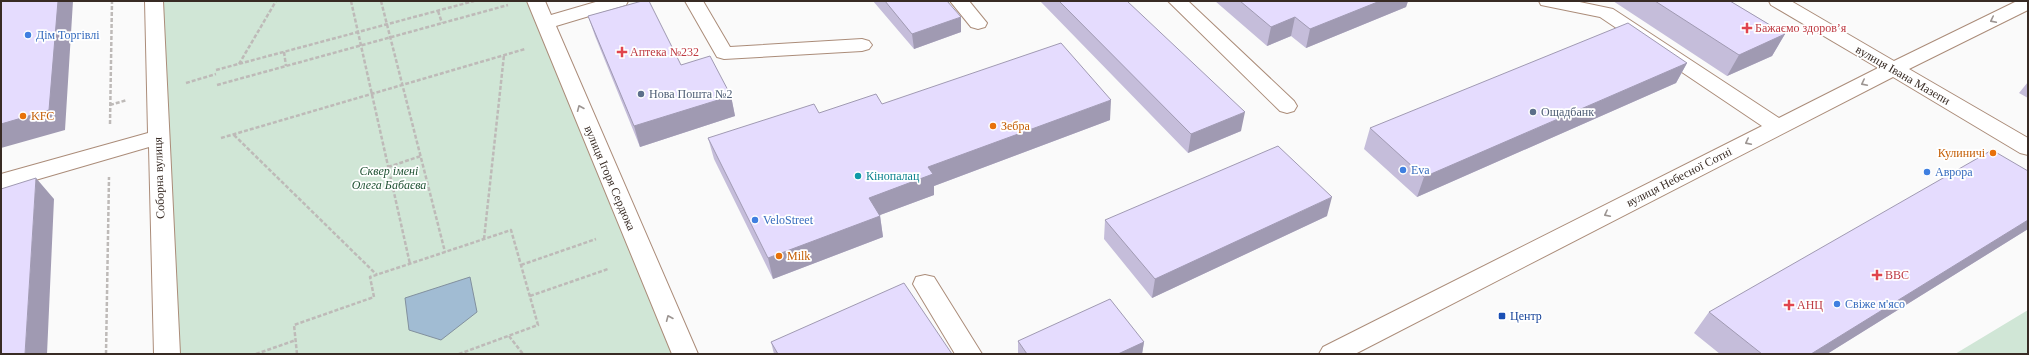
<svg xmlns="http://www.w3.org/2000/svg" width="2029" height="355" viewBox="0 0 2029 355" font-family="'Times New Roman',serif">
<style>
.green{fill:#d0e6d6}
.water{fill:#a1bcd3;stroke:#82909e}
.lines{fill:none;stroke-linecap:round;stroke-linejoin:round}
.minor-casing{stroke:#ab8c79;stroke-width:2}
.path{stroke:#bebab8;stroke-width:2.5;stroke-dasharray:4 2;stroke-linecap:butt}
.minor{fill:#fff;fill-rule:evenodd}
.wall{fill:#c5bdda}
.shaded-wall{fill:#a09ab2}
.building{fill:#e5dcfe;stroke:#a09ab2}
.oneway{stroke:#9c9592}
.health-dot{fill:#e0444e;stroke:#fff;stroke-width:1.5}
.shop-dot{fill:#3f7fe0;stroke:#fff;stroke-width:1.5}
.service-dot{fill:#5c6f8a;stroke:#fff;stroke-width:1.5}
.food-dot{fill:#e8710a;stroke:#fff;stroke-width:1.5}
.culture-dot{fill:#0f9aa8;stroke:#fff;stroke-width:1.5}
.transit-dot{fill:#1a4fb4;stroke:#fff;stroke-width:1.5}
.labels{text-anchor:middle;stroke-width:3.5;stroke-linejoin:round;paint-order:stroke}
.health-label{font-size:12px;fill:#be3a42;stroke:#fff;text-anchor:start}
.shop-label{font-size:12px;fill:#366cbe;stroke:#fff;text-anchor:start}
.street-label{font-size:12px;fill:#382b24;stroke:#fff}
.service-label{font-size:12px;fill:#4e5e75;stroke:#fff;text-anchor:start}
.food-label{font-size:12px;fill:#c56008;stroke:#fff;text-anchor:start}
.park-label{font-size:12px;font-style:italic;fill:#225335;stroke:#fff}
.culture-label{font-size:12px;fill:#0d838f;stroke:#fff;text-anchor:start}
.transit-label{font-size:12px;fill:#164399;stroke:#fff;text-anchor:start}
</style>
<rect width="100%" height="100%" fill="#fafafa"/>
<path class="green" d="M 159,1 L 537,1 L 687,354 L 171,354 Z
M 2028,310 L 2028,354 L 1955,354 Z"/>
<path class="water" d="M 470,277 L 477,312 L 441,340 L 409,330 L 405,298 Z"/>
<g class="lines">
<g class="minor-casing">
<path id="minor" d="M 145,1 L 163,1 L 180,354 L 154,354 L 149,147 L 1,190 L 1,174 L 148,133 Z
M 527,1 L 545,1 L 551,15 L 599,1 L 628,1 L 626,5 L 556,26 L 698,354 L 672,354 Z
M 685,1 L 703,1 L 730,47 L 862,39 L 869,41 L 872,45 L 869,49 L 862,51 L 724,59 L 717,57 Z
M 950,1 L 969,1 L 987,23 L 985,27 L 978,29 L 971,27 Z
M 1168,1 L 1188,1 L 1294,101 L 1297,106 L 1294,111 L 1287,113 L 1280,111 Z
M 1539,1 L 1575,1 L 1613,9 L 1779,118 L 1878,68 L 1771,5 L 1769,1 L 1791,1 L 1894,61 L 2017,1 L 2028,1 L 2028,10 L 1909,69 L 2028,138 L 2028,155 L 2020,153 L 1893,77 L 1355,354 L 1319,354 L 1323,347 L 1762,126 L 1600,17 L 1541,5 Z
M 925,275 L 934,277 L 982,354 L 955,354 L 913,284 L 916,277 Z"/>
</g>
<path class="path" d="M 351,1 L 410,264
M 381,1 L 445,252
M 438,11 L 442,23
M 284,52 L 286,66
M 239,64 L 276,1
M 216,70 L 474,1
M 186,83 L 216,74
M 217,85 L 508,5
M 110,105 L 127,100
M 110,124 L 112,1
M 234,135 L 377,275
M 221,138 L 525,49
M 388,167 L 421,156
M 484,239 L 504,55
M 521,265 L 596,239
M 530,296 L 608,269
M 509,336 L 523,354
M 106,354 L 109,177
M 256,354 L 296,340
M 297,354 L 294,325 L 374,297 L 370,277 L 511,230 L 538,325 L 459,354"/>
<use href="#minor" class="minor"/>
</g>
<path class="wall" d="M 873,1 L 947,1 L 961,32 L 914,49 Z
M 1040,1 L 1127,1 L 1241,131 L 1188,153 Z
M 1215,1 L 1408,1 L 1406,7 L 1306,48 L 1291,36 L 1267,46 Z
M 1613,1 L 1730,1 L 1785,34 L 1772,56 L 1727,76 Z
M 588,16 L 681,65 L 731,96 L 735,116 L 640,147 L 595,36 Z
M 1687,63 L 1676,83 L 1417,197 L 1364,149 L 1370,128 Z
M 2028,82 L 2028,98 L 2019,93 Z
M 882,104 L 1110,120 L 934,186 L 934,195 L 880,215 L 883,237 L 773,279 L 714,159 L 708,138 L 819,113 Z
M 2028,171 L 2028,229 L 1827,354 L 1720,354 L 1694,333 L 1709,312 Z
M 1327,216 L 1152,298 L 1104,239 L 1105,220 Z
M 1018,341 L 1144,342 L 1142,354 L 1018,354 Z
M 771,342 L 952,354 L 774,354 Z"/>
<path class="shaded-wall" d="M 58,1 L 73,1 L 65,130 L 1,148 L 1,124 Z
M 1380,1 L 1408,1 L 1406,7 L 1306,48 L 1310,29 Z
M 961,17 L 961,32 L 914,49 L 912,34 Z
M 1295,17 L 1291,36 L 1267,46 L 1271,27 Z
M 1785,34 L 1772,56 L 1727,76 L 1739,55 Z
M 1687,63 L 1676,83 L 1417,197 L 1424,177 Z
M 731,96 L 735,116 L 640,147 L 634,126 Z
M 1111,100 L 1110,120 L 934,186 L 934,195 L 872,218 L 869,198 L 928,167 Z
M 1245,112 L 1241,131 L 1188,153 L 1191,134 Z
M 36,178 L 54,199 L 47,354 L 25,354 Z
M 1332,197 L 1327,216 L 1152,298 L 1155,279 Z
M 880,216 L 883,237 L 773,279 L 768,258 Z
M 2028,220 L 2028,229 L 1827,354 L 1811,354 Z
M 1144,342 L 1142,354 L 1118,354 Z"/>
<path class="building" d="M 1,1 L 58,1 L 49,110 L 1,124 Z
M 642,1 L 649,1 L 681,65 L 710,56 L 731,96 L 634,126 L 588,16 Z
M 885,1 L 947,1 L 961,17 L 912,34 Z
M 1059,1 L 1127,1 L 1245,112 L 1191,134 Z
M 1240,1 L 1380,1 L 1310,29 L 1295,17 L 1271,27 Z
M 1655,1 L 1730,1 L 1785,34 L 1739,55 Z
M 1628,23 L 1687,63 L 1424,177 L 1370,128 Z
M 1061,43 L 1111,100 L 928,167 L 933,174 L 869,198 L 880,216 L 768,258 L 708,138 L 814,104 L 819,113 L 876,94 L 882,104 Z
M 1278,146 L 1332,197 L 1155,279 L 1105,220 Z
M 1992,150 L 2028,171 L 2028,220 L 1811,354 L 1762,354 L 1709,312 Z
M 36,178 L 25,354 L 1,354 L 1,189 Z
M 904,283 L 952,354 L 778,354 L 771,342 Z
M 1110,299 L 1144,342 L 1118,354 L 1027,354 L 1018,341 Z"/>
<defs><path id="oneway-chevron" d="M-2-3.5L2.5 0L-2 3.5" fill="none" stroke-width="1.6" stroke-linecap="round" stroke-linejoin="round"/></defs>
<g class="oneway">
<use href="#oneway-chevron" transform="translate(1993 20) rotate(154)"/>
<use href="#oneway-chevron" transform="translate(1864 83) rotate(153)"/>
<use href="#oneway-chevron" transform="translate(580 108) rotate(-113)"/>
<use href="#oneway-chevron" transform="translate(1748 142) rotate(153)"/>
<use href="#oneway-chevron" transform="translate(1607 214) rotate(153)"/>
<use href="#oneway-chevron" transform="translate(669 318) rotate(-113)"/>
</g>
<g class="health-dot">
<path d="M1745 22h4v4h4v4h-4v4h-4v-4h-4v-4h4z"/>
<path d="M620 46h4v4h4v4h-4v4h-4v-4h-4v-4h4z"/>
<path d="M1875 269h4v4h4v4h-4v4h-4v-4h-4v-4h4z"/>
<path d="M1787 299h4v4h4v4h-4v4h-4v-4h-4v-4h4z"/>
</g>
<g class="shop-dot">
<circle cx="28" cy="35" r="4"/>
<circle cx="1403" cy="170" r="4"/>
<circle cx="1927" cy="172" r="4"/>
<circle cx="755" cy="220" r="4"/>
<circle cx="1837" cy="304" r="4"/>
</g>
<g class="service-dot">
<circle cx="641" cy="94" r="4"/>
<circle cx="1533" cy="112" r="4"/>
</g>
<g class="food-dot">
<circle cx="23" cy="116" r="4"/>
<circle cx="993" cy="126" r="4"/>
<circle cx="1993" cy="153" r="4"/>
<circle cx="779" cy="256" r="4"/>
</g>
<circle class="culture-dot" cx="858" cy="176" r="4"/>
<rect class="transit-dot" x="1498" y="312" width="8" height="8" rx="2"/>
<g class="labels">
<g class="health-label">
<text x="1755" y="32">Бажаємо здоровʼя</text>
<text x="630" y="56">Аптека №232</text>
<text x="1885" y="279">ВВС</text>
<text x="1797" y="309">АНЦ</text>
</g>
<g class="shop-label">
<text x="36" y="39">Дім Торгівлі</text>
<text x="1411" y="174">Eva</text>
<text x="1935" y="176">Аврора</text>
<text x="763" y="224">VeloStreet</text>
<text x="1845" y="308">Свіже м'ясо</text>
</g>
<g class="street-label">
<text transform="translate(1903 75) rotate(30)" y="4">вулиця Івана Мазепи</text>
<text transform="translate(1679 177) rotate(-27)" y="4">вулиця Небесної Сотні</text>
<text transform="translate(159 178) rotate(-92)" y="4">Соборна вулиця</text>
<text transform="translate(610 178) rotate(67)" y="4">вулиця Ігоря Сердюка</text>
</g>
<g class="service-label">
<text x="649" y="98">Нова Пошта №2</text>
<text x="1541" y="116">Ощадбанк</text>
</g>
<g class="food-label">
<text x="31" y="120">KFC</text>
<text x="1001" y="130">Зебра</text>
<text x="1985" y="157" text-anchor="end">Кулиничі</text>
<text x="787" y="260">Milk</text>
</g>
<g class="park-label">
<text x="389" y="175">Сквер імені<tspan x="389" dy="14">Олега Бабаєва</tspan></text>
</g>
<g class="culture-label">
<text x="866" y="180">Кінопалац</text>
</g>
<g class="transit-label">
<text x="1510" y="320">Центр</text>
</g>
</g>
<rect width="2029" height="355" fill="none" stroke="#382b24" stroke-width="4"/>
</svg>
